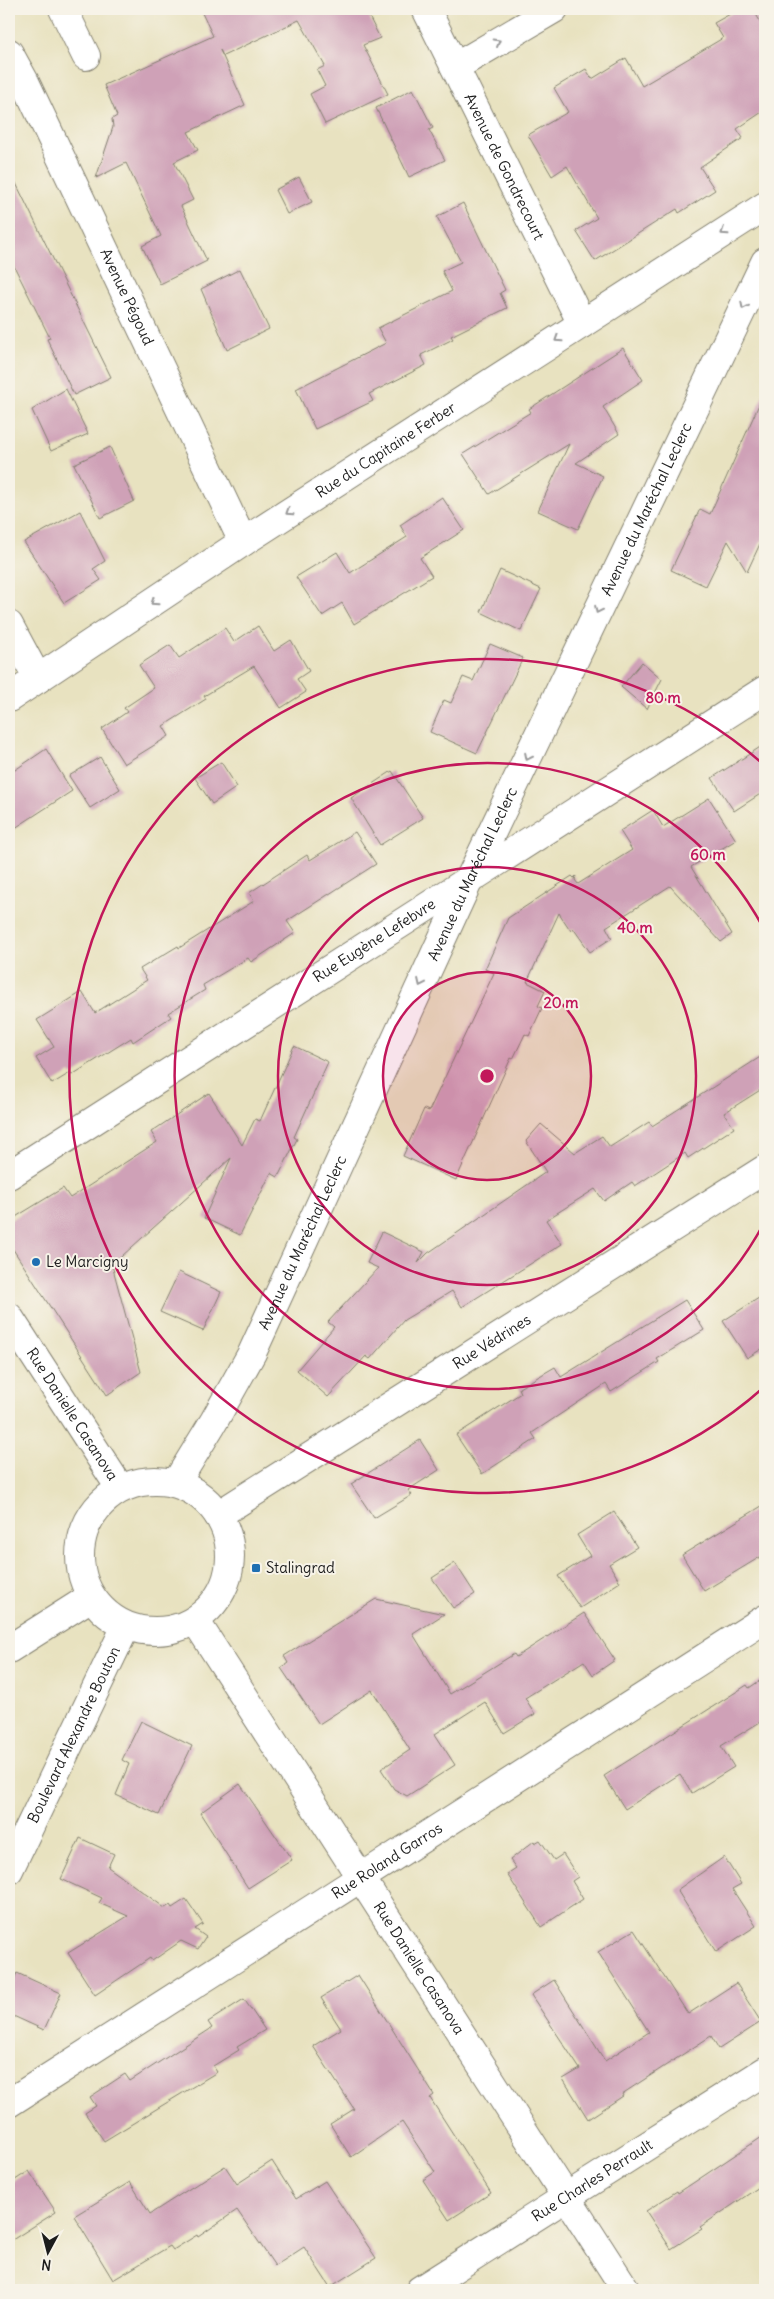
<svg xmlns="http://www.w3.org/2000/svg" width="774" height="2299" viewBox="0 0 774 2299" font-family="Delius,sans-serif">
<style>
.building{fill:#cfa1b7}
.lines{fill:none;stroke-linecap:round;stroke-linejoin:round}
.minor-casing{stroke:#827f6e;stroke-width:30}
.minor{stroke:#fff;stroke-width:28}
.oneway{stroke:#999}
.ring{fill:none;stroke:#c2185b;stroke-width:2.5}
.poi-dot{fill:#1f6fb2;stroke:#f7f3e8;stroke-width:2}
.labels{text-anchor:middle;stroke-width:4;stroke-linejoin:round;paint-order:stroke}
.street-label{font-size:15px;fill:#1c1c1c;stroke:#f7f3e8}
.poi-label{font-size:15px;fill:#1c1c1c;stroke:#f7f3e8;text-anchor:start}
.centre{fill:#c2185b;stroke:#f7f3e8;stroke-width:2.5}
.ring-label{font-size:15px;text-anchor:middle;font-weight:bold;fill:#c2185b;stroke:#f7f3e8;stroke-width:4;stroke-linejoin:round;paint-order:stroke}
</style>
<rect width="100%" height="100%" fill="#f7f3e8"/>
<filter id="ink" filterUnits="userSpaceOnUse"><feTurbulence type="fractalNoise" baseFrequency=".02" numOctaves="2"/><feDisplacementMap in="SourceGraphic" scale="10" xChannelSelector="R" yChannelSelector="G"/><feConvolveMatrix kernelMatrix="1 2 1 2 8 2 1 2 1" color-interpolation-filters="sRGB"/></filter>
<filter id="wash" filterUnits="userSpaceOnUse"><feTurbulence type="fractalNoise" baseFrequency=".0096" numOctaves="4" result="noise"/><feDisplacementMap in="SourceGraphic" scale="20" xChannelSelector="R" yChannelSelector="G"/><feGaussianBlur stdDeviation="1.12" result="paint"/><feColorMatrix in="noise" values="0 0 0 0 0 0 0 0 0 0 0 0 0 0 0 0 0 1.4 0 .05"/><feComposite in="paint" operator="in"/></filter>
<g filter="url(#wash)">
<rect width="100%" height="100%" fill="#e8e2c0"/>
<g id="blocks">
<path class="building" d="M 200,9 L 365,9 L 380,38 L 363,45 L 388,94 L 325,124 L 310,94 L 325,86 L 317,70 L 325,66 L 299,20 L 223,56 L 220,50 L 245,105 L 188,132 L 198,150 L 174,162 L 193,200 L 181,206 L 207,261 L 160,284 L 142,246 L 161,236 L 126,163 L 96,178 L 113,127 L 112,119 L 117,116 L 104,85 L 213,36 Z
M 739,9 L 753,9 L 765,30 L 765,110 L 737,129 L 743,138 L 700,167 L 715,190 L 679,213 L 677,209 L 595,261 L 576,231 L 597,218 L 567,166 L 552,176 L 528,135 L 568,112 L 554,88 L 586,69 L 592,79 L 626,58 L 642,86 L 723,38 L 714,23 Z
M 413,89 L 433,128 L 429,130 L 445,160 L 409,177 L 376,108 Z
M 9,169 L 111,377 L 74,395 L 47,339 L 50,338 L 9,256 Z
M 299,177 L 312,202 L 287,214 L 275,190 Z
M 463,203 L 505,290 L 500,293 L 507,308 L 451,336 L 453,339 L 421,355 L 426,365 L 369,394 L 373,401 L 315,429 L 296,389 L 386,343 L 378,328 L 452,291 L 442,271 L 461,262 L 437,217 Z
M 240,269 L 269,329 L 227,350 L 201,289 Z
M 623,348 L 643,380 L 603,407 L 619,434 L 576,463 L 603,476 L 578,529 L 538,511 L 569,444 L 489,494 L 463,454 L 531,412 L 529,409 Z
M 66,389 L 88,434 L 51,451 L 32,410 Z
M 765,391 L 765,533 L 747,572 L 728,541 L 706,586 L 671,570 L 700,509 L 710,514 Z
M 110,447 L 134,501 L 100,518 L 74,464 Z
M 442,497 L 464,530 L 420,558 L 432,576 L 354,624 L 342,603 L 322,616 L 296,577 L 337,552 L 350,573 L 407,537 L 400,525 Z
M 80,511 L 105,561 L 93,569 L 101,580 L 64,603 L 24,542 Z
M 500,570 L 541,589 L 521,631 L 481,612 Z
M 258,626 L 274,651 L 291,640 L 309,671 L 297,679 L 306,692 L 281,708 L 254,666 L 204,696 L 206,699 L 163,726 L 169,736 L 124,764 L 102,729 L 127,712 L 124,708 L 154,688 L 139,665 L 170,645 L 179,658 L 225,628 L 234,642 Z
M 490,644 L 523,658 L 477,753 L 430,732 L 444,700 L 451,703 L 463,677 L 473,681 Z
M 642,662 L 662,679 L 647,709 L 621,687 Z
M 765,744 L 765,791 L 734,811 L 712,778 Z
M 46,749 L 72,791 L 9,832 L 9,774 Z
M 100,757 L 120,789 L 90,808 L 69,776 Z
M 221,762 L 237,787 L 212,804 L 195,778 Z
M 392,771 L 423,818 L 380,845 L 351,798 Z
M 709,798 L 736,840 L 691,867 L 732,934 L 721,942 L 670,886 L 606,927 L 612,938 L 590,952 L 573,928 L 571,931 L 559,913 L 527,982 L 545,991 L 538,1006 L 542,1008 L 529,1036 L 525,1034 L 513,1059 L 511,1058 L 456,1180 L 403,1156 L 424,1109 L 429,1111 L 494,973 L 485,969 L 508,918 L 572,876 L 574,878 L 576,876 L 575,880 L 578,884 L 632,850 L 620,831 L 653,810 L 663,827 Z
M 355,832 L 376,864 L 287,921 L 295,933 L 251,962 L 248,958 L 203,985 L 205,990 L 168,1013 L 171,1017 L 133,1042 L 131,1038 L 72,1075 L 70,1073 L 52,1084 L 36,1058 L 54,1047 L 37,1020 L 82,992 L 95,1013 L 147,980 L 140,969 L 178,946 L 179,948 L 254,901 L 249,893 L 307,855 L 310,860 Z
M 294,1046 L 328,1062 L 294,1137 L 297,1139 L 278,1177 L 271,1173 L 240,1235 L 204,1218 L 231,1158 L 112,1265 L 141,1372 L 107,1395 L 9,1243 L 9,1221 L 63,1188 L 70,1198 L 157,1142 L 151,1132 L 209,1093 L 242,1145 L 255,1119 L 260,1121 Z
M 765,1054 L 765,1087 L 724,1113 L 734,1128 L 688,1158 L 685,1153 L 635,1186 L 632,1182 L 604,1201 L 595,1189 L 546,1220 L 562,1244 L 462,1307 L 452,1291 L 404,1320 L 370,1359 L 366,1356 L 328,1397 L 297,1370 L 334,1327 L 328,1322 L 378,1268 L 367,1263 L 382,1232 L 424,1252 L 418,1263 L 428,1253 L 546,1172 L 526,1141 L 541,1124 L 575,1153 L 602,1136 L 610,1147 L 649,1122 L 652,1126 Z
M 179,1272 L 221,1292 L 203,1331 L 160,1312 Z
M 765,1294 L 765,1347 L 747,1358 L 723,1321 Z
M 685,1300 L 704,1330 L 657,1359 L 659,1362 L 611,1392 L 606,1384 L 532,1433 L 536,1439 L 482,1474 L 456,1435 L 521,1393 L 519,1388 L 555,1367 L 561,1377 Z
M 420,1440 L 439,1470 L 408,1490 L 412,1495 L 374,1518 L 351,1484 Z
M 765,1504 L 765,1554 L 704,1591 L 682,1555 Z
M 614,1512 L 637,1547 L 609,1564 L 620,1582 L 580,1608 L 558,1576 L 590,1556 L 577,1535 Z
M 455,1563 L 475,1594 L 453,1608 L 432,1578 Z
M 376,1599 L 444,1614 L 413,1634 L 450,1694 L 514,1654 L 516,1657 L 584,1613 L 615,1660 L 593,1675 L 584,1661 L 525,1698 L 535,1714 L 504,1733 L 485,1702 L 435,1734 L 455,1765 L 407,1796 L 394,1789 L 381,1769 L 410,1750 L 372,1690 L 319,1724 L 281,1668 L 288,1663 L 284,1656 Z
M 765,1677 L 765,1719 L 721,1746 L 734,1767 L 692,1793 L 680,1774 L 625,1809 L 604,1776 L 747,1685 L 749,1688 Z
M 141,1721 L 192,1746 L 159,1815 L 116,1795 L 129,1764 L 122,1760 Z
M 240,1784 L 292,1860 L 248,1888 L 200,1813 Z
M 80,1838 L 114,1854 L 108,1867 L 165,1908 L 170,1905 L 172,1908 L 186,1899 L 203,1924 L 195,1929 L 206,1937 L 198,1949 L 181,1941 L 152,1961 L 150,1958 L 95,1995 L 68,1953 L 128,1916 L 99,1903 L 102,1898 L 61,1879 Z
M 540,1840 L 554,1860 L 563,1854 L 578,1877 L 572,1881 L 583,1899 L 541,1927 L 507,1874 L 516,1868 L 510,1860 L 534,1841 L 535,1843 Z
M 724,1857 L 741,1884 L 732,1889 L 756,1926 L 716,1952 L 677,1890 Z
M 634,1930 L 688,2014 L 736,1983 L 761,2022 L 719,2049 L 711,2036 L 622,2094 L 623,2096 L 588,2119 L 563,2079 L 580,2069 L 531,1995 L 554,1980 L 605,2061 L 649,2032 L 598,1952 Z
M 17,1973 L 61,1993 L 44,2030 L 9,2014 L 9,1990 Z
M 358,1975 L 434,2095 L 430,2098 L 491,2193 L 449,2220 L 423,2180 L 435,2172 L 402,2122 L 351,2157 L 330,2124 L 354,2109 L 313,2046 L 341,2029 L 321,1998 Z
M 244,1999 L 265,2030 L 237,2047 L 239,2050 L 213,2066 L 217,2072 L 104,2141 L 85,2113 L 96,2106 L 90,2097 L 125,2074 L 130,2081 L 212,2028 L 208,2022 Z
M 765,2135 L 765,2183 L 700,2227 L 702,2229 L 671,2249 L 646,2211 L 677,2191 L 678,2193 Z
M 272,2161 L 296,2199 L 325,2181 L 376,2258 L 330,2287 L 304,2247 L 275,2266 L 237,2210 L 198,2237 L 197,2235 L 173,2250 L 170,2246 L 113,2280 L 74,2216 L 130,2182 L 150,2214 L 225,2166 L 237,2184 Z
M 29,2171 L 56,2212 L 9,2242 L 9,2184 Z"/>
</g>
</g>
<g filter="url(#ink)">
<use href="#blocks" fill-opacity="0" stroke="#827f6e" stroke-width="1"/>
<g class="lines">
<g class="minor-casing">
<g id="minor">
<path d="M 63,9 L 86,56"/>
<path id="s1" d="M 426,9 L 582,324"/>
<path id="s2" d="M 9,53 L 25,82 L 243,542"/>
<path d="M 455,67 L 554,9"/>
<path d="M 9,625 L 38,679"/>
<path id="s3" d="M 9,698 L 243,542 L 765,206"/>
<path id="s4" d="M 9,1175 L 765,690"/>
<path id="s5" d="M 9,1317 L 120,1488"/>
<circle cx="155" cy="1556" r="75"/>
<path id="s6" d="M 176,1483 L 214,1421 L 252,1353 L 469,880 L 765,262"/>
<path id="s7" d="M 218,1515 L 765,1169"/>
<path id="s8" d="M 195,1620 L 626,2290"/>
<path d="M 9,1649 L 91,1597"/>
<path id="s9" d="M 9,1870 L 126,1626"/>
<path id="s10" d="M 9,2103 L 765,1619"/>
<path id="s11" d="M 420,2290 L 765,2071"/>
</g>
</g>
<use href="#minor" class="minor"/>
</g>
<defs><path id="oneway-chevron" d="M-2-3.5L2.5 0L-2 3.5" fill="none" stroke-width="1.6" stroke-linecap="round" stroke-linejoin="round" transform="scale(1.25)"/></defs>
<g class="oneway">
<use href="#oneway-chevron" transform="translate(497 42) rotate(-30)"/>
<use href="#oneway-chevron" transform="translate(724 232) rotate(147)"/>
<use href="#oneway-chevron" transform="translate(744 306) rotate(116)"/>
<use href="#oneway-chevron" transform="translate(558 339) rotate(147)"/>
<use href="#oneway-chevron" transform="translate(289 512) rotate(147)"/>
<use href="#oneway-chevron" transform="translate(154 602) rotate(146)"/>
<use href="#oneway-chevron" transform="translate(598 610) rotate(116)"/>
<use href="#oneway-chevron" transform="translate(528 757) rotate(116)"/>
<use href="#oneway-chevron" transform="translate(421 983) rotate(115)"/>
</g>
</g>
<circle cx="487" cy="1076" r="104" fill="#c2185b" fill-opacity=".12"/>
<g class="ring">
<circle cx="487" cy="1076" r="104"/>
<circle cx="487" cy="1076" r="209"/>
<path d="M765 1221A313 313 0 1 1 765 931"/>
<path d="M763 1388A417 417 0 1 1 763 764"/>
</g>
<g class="poi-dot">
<circle cx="36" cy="1262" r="5"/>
<rect x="251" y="1563" width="10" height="10" rx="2.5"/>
</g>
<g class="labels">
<g class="street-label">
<text dy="5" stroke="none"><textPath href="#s1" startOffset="176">Avenue de Gondrecourt</textPath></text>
<text dy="5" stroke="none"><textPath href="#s2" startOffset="271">Avenue Pégoud</textPath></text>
<text dy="5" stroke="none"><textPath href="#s3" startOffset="451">Rue du Capitaine Ferber</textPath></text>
<text dy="5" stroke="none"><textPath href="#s6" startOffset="1082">Avenue du Maréchal Leclerc</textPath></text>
<text dy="5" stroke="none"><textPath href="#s6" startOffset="678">Avenue du Maréchal Leclerc</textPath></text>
<text dy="5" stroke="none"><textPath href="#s4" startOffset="434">Rue Eugène Lefebvre</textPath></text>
<text dy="5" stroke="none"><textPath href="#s6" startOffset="272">Avenue du Maréchal Leclerc</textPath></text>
<text dy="5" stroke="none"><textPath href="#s7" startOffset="324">Rue Védrines</textPath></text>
<text dy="5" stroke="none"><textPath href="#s5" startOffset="116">Rue Danielle Casanova</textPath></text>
<text dy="5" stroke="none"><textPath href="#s9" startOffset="150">Boulevard Alexandre Bouton</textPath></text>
<text dy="5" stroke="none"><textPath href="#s10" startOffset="449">Rue Roland Garros</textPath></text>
<text dy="5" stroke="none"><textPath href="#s8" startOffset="414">Rue Danielle Casanova</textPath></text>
<text dy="5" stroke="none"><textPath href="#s11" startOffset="204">Rue Charles Perrault</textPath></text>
</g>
<g class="poi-label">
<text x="46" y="1267">Le Marcigny</text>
<text x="266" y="1573">Stalingrad</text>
</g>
</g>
<circle cx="487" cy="1076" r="8" class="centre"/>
<g class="ring-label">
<text x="663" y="703">80 m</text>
<text x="708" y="860">60 m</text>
<text x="635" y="933">40 m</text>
<text x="561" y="1008">20 m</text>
</g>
<rect width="774" height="2299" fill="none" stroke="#f7f3e8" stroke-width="30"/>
<g transform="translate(48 2252) rotate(187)" stroke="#f7f3e8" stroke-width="4" paint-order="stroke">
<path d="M0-4L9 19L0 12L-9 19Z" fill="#1c1c1c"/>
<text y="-8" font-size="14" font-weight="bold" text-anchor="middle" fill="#1c1c1c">N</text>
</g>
</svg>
